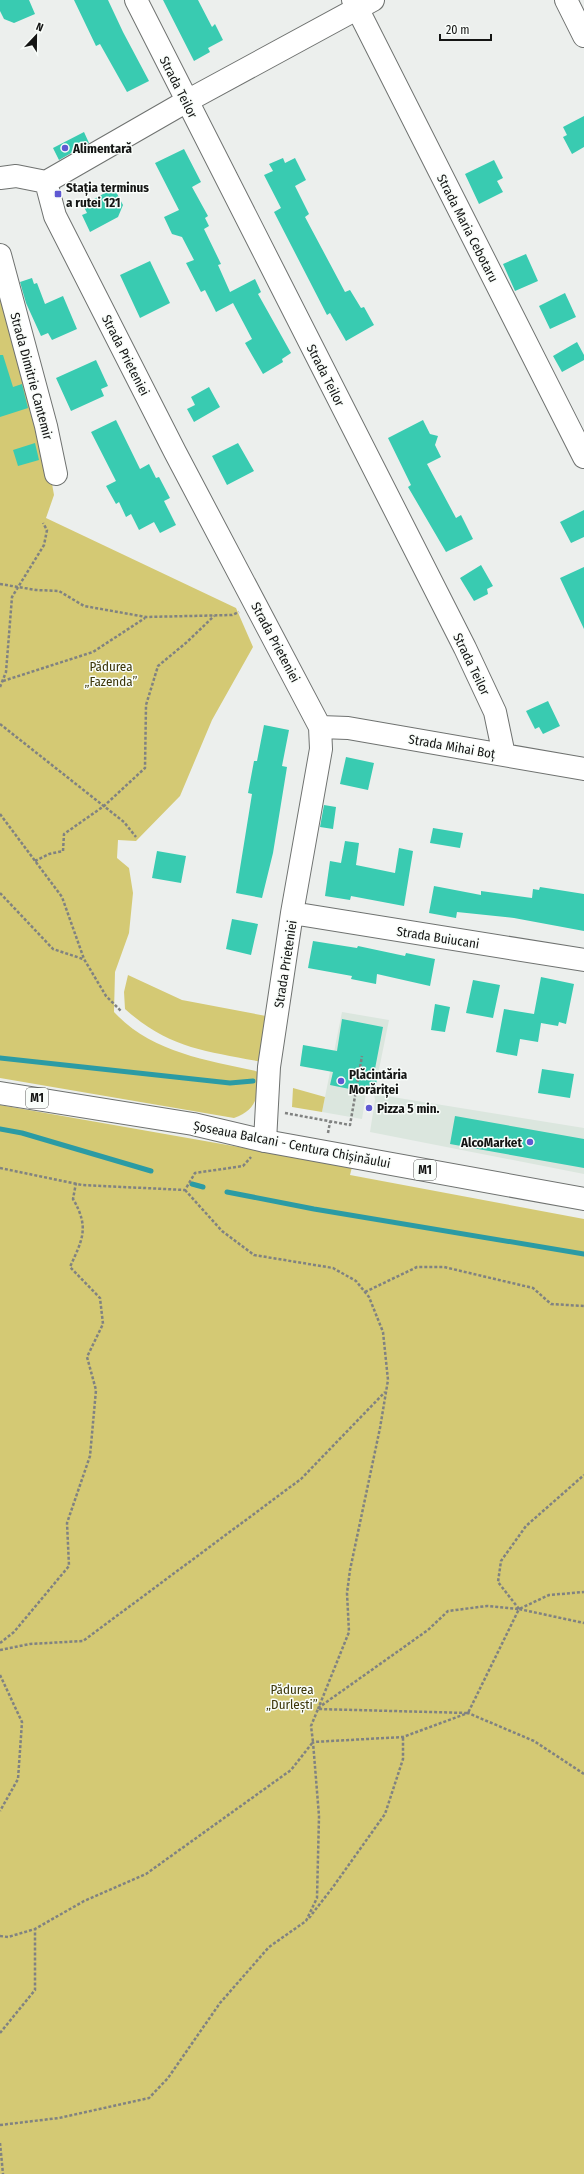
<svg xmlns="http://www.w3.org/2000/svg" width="584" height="2174" viewBox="0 0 584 2174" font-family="'Fira Sans Condensed',sans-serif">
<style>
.built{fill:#dbe6de}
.green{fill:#d4c974}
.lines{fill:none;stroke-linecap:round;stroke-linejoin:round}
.stream{stroke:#2b9ba4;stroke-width:5}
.building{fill:#39cbb1}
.minor-casing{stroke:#6f7270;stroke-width:24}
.highway-casing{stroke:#6f7270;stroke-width:24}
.path{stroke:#808281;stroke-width:2.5;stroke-dasharray:3 2;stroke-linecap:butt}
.minor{stroke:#fff;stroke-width:22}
.highway{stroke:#fff;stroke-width:22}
.poi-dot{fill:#5f59d2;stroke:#f9fdfa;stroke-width:1.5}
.labels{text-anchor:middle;stroke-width:3;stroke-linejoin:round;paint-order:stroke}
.shield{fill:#f9fdfa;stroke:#595b59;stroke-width:1}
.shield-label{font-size:12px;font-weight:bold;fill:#141514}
.street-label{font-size:13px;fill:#141514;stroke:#f9fdfa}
.poi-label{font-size:13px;font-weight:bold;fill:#141514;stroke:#f9fdfa;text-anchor:start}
.park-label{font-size:13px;fill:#3c3608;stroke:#f9fdfa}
</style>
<rect width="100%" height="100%" fill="#ecefed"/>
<path class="built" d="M 342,1012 L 389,1020 L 374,1094 L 584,1128 L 584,1174 L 370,1132 L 375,1100 L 374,1094 L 366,1093 L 362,1119 L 322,1112 Z"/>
<path class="green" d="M 0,284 L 46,450 L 54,495 L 46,518 L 236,608 L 253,647 L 212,720 L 180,796 L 136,841 L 118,840 L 117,858 L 129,868 L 133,893 L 129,933 L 115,972 L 114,1012 C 152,1053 207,1060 260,1072 C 258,1094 258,1110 234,1118 L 0,1078 Z
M 128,975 L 182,1000 L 266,1016 L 262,1062 C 206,1051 170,1049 125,1009 L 124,992 Z
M 293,1088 L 325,1097 L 322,1112 L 292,1107 Z
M 0,1105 L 352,1167 L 350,1175 L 584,1219 L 584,2174 L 0,2174 Z"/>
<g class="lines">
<path class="stream" d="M 0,1058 L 230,1083 L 253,1081
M 0,1129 L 22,1133 L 151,1171
M 192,1184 L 203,1187
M 227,1192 L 314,1209 L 584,1254"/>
</g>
<path class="building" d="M 0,0 L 29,0 L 35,14 L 14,23 L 4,19 L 0,11 Z
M 74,0 L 108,0 L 123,32 L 149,81 L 127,92 L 100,44 L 96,46 Z
M 163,0 L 198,0 L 212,27 L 215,24 L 223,40 L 208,48 L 210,52 L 194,61 Z
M 584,116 L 584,147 L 572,154 L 563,137 L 567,135 L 563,127 Z
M 84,132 L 89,143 L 59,160 L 53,148 Z
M 184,149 L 201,182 L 192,187 L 208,216 L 205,218 L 209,226 L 204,229 L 221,264 L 218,265 L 230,292 L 255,279 L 261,292 L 258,294 L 291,353 L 282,359 L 283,362 L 263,374 L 245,343 L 252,339 L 233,303 L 216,312 L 205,290 L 201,292 L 186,263 L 194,260 L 182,237 L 172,234 L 164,217 L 179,210 L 155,163 Z
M 283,158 L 285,163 L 295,158 L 306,180 L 295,186 L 309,214 L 305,217 L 345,292 L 350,290 L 361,308 L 364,307 L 374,325 L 346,341 L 330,313 L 327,315 L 274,212 L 281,208 L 264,175 L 273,171 L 269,164 Z
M 494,160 L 503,178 L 497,181 L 503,192 L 479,204 L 465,174 Z
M 114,188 L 123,205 L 118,217 L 90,232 L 82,215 L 87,213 L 83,205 Z
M 526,254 L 538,281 L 515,291 L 503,264 Z
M 150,261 L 170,303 L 140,318 L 120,275 Z
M 32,278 L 34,284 L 37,283 L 45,304 L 63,296 L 77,329 L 52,340 L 48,333 L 41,336 L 26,303 L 20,282 Z
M 565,293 L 576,317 L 550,329 L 539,306 Z
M 577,342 L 584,355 L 584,360 L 562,372 L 553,356 Z
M 0,355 L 3,355 L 13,387 L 22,384 L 28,408 L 0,417 Z
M 96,360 L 108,386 L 101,389 L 104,396 L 71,411 L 56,378 Z
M 209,387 L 220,407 L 194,422 L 187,409 L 195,405 L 191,397 Z
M 116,420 L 140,469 L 149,464 L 156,478 L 159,477 L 170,498 L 164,501 L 176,525 L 160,533 L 154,522 L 139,530 L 131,514 L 126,517 L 119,502 L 116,504 L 106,486 L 116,481 L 91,432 Z
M 423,420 L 430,434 L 438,436 L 435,445 L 441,457 L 427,464 L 456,518 L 461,515 L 473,539 L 446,552 L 408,487 L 411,485 L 388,438 Z
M 35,443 L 39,460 L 18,466 L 13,450 Z
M 238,443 L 254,471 L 227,485 L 212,456 Z
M 584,510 L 584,537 L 571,543 L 560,522 Z
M 481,565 L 493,586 L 487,589 L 488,594 L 474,601 L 460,578 Z
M 584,567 L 584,629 L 560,578 Z
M 548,701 L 560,726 L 543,734 L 539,727 L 535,729 L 526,711 Z
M 264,725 L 289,730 L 282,766 L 287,767 L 273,853 L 262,898 L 236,893 L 252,794 L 248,793 L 254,761 L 257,761 Z
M 346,757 L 374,763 L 368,790 L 340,784 Z
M 324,805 L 336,807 L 333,829 L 320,827 Z
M 433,828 L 463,833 L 460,848 L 430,843 Z
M 345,841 L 359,843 L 356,865 L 395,873 L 399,848 L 413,851 L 404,906 L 351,896 L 350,900 L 325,896 L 330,861 L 341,863 Z
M 157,851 L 186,856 L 181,883 L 152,878 Z
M 434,886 L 481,895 L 481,891 L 532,898 L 533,889 L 539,890 L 540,887 L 584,894 L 584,931 L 514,918 L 457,912 L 456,918 L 429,913 Z
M 232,919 L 258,924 L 251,955 L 226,949 Z
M 313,941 L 357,948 L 358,946 L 405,956 L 406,953 L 435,959 L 430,986 L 377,974 L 376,984 L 351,979 L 352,976 L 308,968 Z
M 541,977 L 574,984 L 566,1024 L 559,1022 L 558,1026 L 541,1023 L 538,1042 L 520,1039 L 517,1056 L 496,1052 L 504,1009 L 534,1014 Z
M 473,980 L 500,985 L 493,1018 L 466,1013 Z
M 435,1004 L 450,1007 L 445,1032 L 431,1030 Z
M 342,1019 L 383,1027 L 374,1074 L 378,1074 L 374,1094 L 330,1085 L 333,1072 L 300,1066 L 303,1045 L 337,1051 Z
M 542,1069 L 574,1074 L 570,1098 L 538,1093 Z
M 455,1116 L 584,1139 L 584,1168 L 450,1144 Z"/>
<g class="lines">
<g class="minor-casing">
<path id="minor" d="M 136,0 L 465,648 L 495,712 L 504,755
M 353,0 L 584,457
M 566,0 L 584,36
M 0,178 L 16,176 L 46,182
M 46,182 L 55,216 L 175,452 L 320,727 L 321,749 L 292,913 L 269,1067 L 265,1141
M 46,182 L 187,101 L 373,0
M 0,255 L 46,426 L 56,474
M 320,727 L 348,728 L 584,769
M 292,913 L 584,960"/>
</g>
<g class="highway-casing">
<path id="highway" d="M 0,1093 L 193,1124 L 265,1141 L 584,1199"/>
</g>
<path class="path" d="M 0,584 L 36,590 L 59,591 L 84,606 L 146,617 L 232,615 L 239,612
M 3,681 L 93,652 L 145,618
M 0,687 L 6,672 L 12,597 L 44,545 L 47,530 L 43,523
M 0,724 L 124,822 L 136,837
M 0,814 L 62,897 L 84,959 L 106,996 L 121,1011
M 35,861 L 49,854 L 63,851 L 64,834 L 104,806 L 145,768 L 146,705 L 158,666 L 187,642 L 214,616
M 0,893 L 53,949 L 83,959
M 285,1113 L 350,1125 L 362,1056
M 328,1133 L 330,1122
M 0,1168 L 82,1185 L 185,1190 L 195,1173 L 243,1166 L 251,1157
M 185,1190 L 222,1231 L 254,1255 L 333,1268 L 356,1281 L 369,1297 L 383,1332 L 388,1380 L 380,1428 L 350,1570 L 347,1593 L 349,1632 L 318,1709
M 365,1292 L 417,1267 L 444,1267 L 533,1288 L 551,1304 L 584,1306
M 519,1609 L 498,1582 L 501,1561 L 526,1526 L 584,1475
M 0,1643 L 14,1632 L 69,1566 L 67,1523 L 90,1456 L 96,1390 L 87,1357 L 103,1324 L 100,1298 L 70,1267 C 82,1240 90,1228 73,1199 L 76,1183
M 0,1650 L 30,1644 L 83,1641 L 301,1479 L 385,1392
M 0,1675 L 22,1722 L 18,1779 L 0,1811
M 318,1708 L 428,1630 L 448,1611 L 487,1606 L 519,1609 L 549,1595 L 584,1592
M 309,1918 L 333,1887 L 385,1814 L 403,1759 L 403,1737
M 0,1936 L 8,1937 L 35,1929 L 84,1901 L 146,1874 L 291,1770 L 313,1742 L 311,1726 L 318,1709 L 468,1713 L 519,1609 L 584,1623
M 0,2033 L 35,1990 L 35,1929
M 0,2125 L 59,2118 L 149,2098 L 168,2078 L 220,2003 L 269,1947 L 306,1921 L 317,1898 L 319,1816 L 313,1742 L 403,1737 L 468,1713 L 534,1741 L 584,1774
M 0,2143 L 3,2174"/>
<use href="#minor" class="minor"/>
<use href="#highway" class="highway"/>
</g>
<g class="poi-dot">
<circle cx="65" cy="148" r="4"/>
<rect x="54" y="190" width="8" height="8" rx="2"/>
<circle cx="341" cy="1081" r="4"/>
<circle cx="369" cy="1108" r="4"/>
<circle cx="530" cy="1142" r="4"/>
</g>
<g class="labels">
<g class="shield">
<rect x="26" y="1088" width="22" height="20" rx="3"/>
<rect x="414" y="1160" width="22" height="20" rx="3"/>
</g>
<g class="shield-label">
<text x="37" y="1102">M1</text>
<text x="425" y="1174">M1</text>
</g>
<g class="street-label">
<text transform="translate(179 87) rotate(63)" y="5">Strada Teilor</text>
<text transform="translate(468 228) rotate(63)" y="5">Strada Maria Cebotaru</text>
<text transform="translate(126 355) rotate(63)" y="5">Strada Prieteniei</text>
<text transform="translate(326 375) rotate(63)" y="5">Strada Teilor</text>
<text transform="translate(32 376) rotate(75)" y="5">Strada Dimitrie Cantemir</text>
<text transform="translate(276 642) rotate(62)" y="5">Strada Prieteniei</text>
<text transform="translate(472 664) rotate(64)" y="5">Strada Teilor</text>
<text transform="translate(452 746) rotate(10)" y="5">Strada Mihai Boț</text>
<text transform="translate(438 937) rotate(9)" y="5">Strada Buiucani</text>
<text transform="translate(285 964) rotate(-81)" y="5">Strada Prieteniei</text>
<text transform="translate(292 1144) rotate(11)" y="5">Șoseaua Balcani - Centura Chișinăului</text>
</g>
<g class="poi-label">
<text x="73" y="153">Alimentară</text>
<text x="66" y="192">Stația terminus<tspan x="66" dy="15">a rutei 121</tspan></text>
<text x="349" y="1079">Plăcintăria<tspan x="349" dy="15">Morăriței</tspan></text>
<text x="377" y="1113">Pizza 5 min.</text>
<text x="522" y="1147" text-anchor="end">AlcoMarket</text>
</g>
<g class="park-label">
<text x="111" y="671">Pădurea<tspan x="111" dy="15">„Fazenda”</tspan></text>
<text x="292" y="1694">Pădurea<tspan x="292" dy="15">„Durlești”</tspan></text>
</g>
</g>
<g transform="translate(36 36) rotate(22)" stroke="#f9fdfa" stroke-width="3" paint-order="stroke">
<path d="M0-3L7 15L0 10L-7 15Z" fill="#141514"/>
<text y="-6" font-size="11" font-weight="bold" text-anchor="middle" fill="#141514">N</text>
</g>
<path d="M440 34v6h51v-6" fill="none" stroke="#141514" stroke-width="2"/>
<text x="446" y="34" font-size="12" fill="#141514" stroke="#f9fdfa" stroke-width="3" paint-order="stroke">20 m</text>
</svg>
